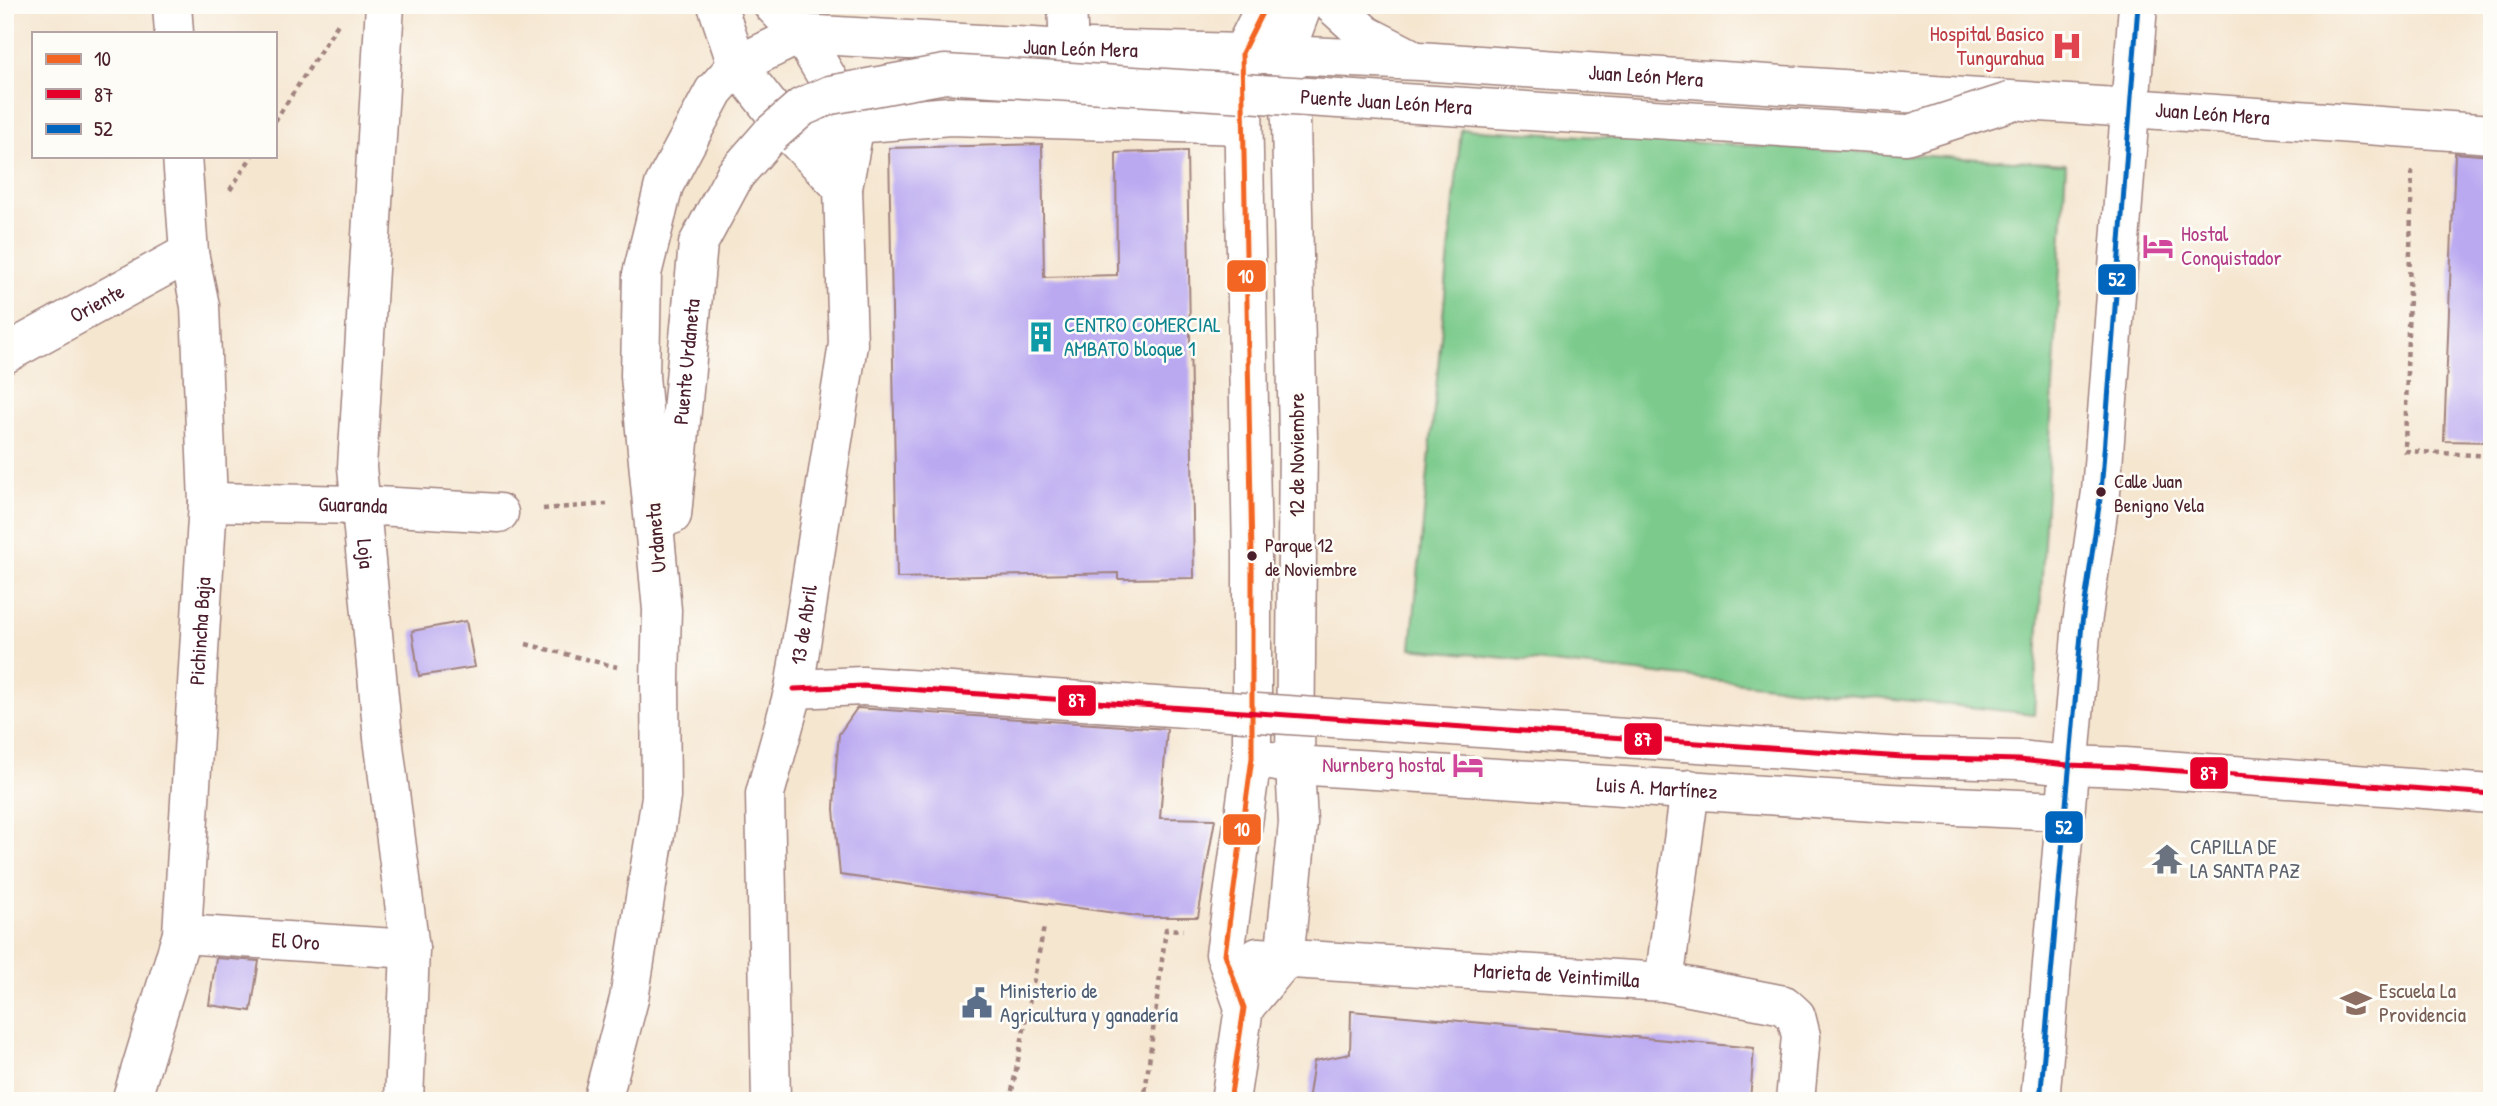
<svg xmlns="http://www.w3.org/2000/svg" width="2497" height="1106" viewBox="0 0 2497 1106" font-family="'Patrick Hand',sans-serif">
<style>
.green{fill:#7ccb8c;stroke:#63755c;stroke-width:2}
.building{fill:#baa9f1}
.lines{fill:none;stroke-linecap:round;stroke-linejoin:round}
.minor-casing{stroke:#a0827e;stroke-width:41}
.path{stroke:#a0827e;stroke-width:4.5;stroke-dasharray:5 5;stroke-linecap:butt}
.minor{stroke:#fff;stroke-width:38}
.minor-bridge-casing{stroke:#a0827e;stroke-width:41;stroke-linecap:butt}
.minor-bridge{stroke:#fff;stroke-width:38}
.bus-1-casing{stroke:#fdfcf7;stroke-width:10}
.bus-2-casing{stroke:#fdfcf7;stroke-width:10}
.bus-3-casing{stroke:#fdfcf7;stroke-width:10}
.bus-1{stroke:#f26522;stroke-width:5}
.bus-2{stroke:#e4002b;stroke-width:5}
.bus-3{stroke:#0065bd;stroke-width:5}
.bus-dot{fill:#4a1f2b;stroke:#fdfcf7;stroke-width:2.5}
.labels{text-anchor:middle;stroke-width:5;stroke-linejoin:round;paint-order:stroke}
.bus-label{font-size:19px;fill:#4a1f2b;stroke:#fdfcf7;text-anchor:start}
.health-label{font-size:21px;fill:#be3a42;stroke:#fdfcf7;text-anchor:end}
.street-label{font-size:21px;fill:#4a1f2b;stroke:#fdfcf7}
.hotel-label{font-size:21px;fill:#b23c85;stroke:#fdfcf7;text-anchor:start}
.culture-label{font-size:21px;fill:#0d838f;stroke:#fdfcf7;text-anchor:start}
.worship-label{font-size:21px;fill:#5b616d;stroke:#fdfcf7;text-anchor:start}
.service-label{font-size:21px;fill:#4e5e75;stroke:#fdfcf7;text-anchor:start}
.education-label{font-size:21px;fill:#785e54;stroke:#fdfcf7;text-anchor:start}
.line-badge{stroke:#fdfcf7;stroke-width:2.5}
.badge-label{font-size:19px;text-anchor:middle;font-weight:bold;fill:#fff}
</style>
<rect width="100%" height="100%" fill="#fdfcf7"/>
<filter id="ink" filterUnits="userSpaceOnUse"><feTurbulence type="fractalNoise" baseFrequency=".0143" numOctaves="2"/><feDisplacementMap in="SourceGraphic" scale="14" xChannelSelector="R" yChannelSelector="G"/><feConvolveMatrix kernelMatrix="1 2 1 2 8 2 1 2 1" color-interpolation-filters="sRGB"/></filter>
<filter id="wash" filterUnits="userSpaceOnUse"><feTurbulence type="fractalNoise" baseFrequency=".00686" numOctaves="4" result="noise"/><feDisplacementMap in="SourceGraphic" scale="28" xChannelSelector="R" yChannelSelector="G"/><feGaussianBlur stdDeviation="1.57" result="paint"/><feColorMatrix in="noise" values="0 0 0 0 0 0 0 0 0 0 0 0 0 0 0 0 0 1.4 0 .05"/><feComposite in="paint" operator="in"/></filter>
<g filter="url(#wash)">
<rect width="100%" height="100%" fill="#f5e6d0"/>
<path class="green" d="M 1461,129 L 2066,164 L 2034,714 L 1411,648 Z"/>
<g id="blocks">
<path class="building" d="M 1042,144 L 1044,277 L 1117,275 L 1116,153 L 1187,151 L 1194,578 L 1118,579 L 1118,573 L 897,578 L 889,148 Z
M 2455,153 L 2492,156 L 2492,442 L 2444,441 Z
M 466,621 L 475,667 L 419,676 L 412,631 Z
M 857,708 L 1167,729 L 1160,818 L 1215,819 L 1198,917 L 1144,917 L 840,875 L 834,809 L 836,766 L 839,734 Z
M 216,958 L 259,961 L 251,1011 L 209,1005 Z
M 1351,1011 L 1754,1048 L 1750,1101 L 1308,1101 L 1314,1061 L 1350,1054 Z"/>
</g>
</g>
<g filter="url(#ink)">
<use href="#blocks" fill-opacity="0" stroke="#a0827e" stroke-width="2"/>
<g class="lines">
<g class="minor-casing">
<g id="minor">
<path d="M 172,5 L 174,33"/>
<path id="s1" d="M 385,5 L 357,467 L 383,738 L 410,949 L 404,1101"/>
<path d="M 717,5 L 737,65 L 795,139 L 843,188"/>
<path d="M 1067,5 L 1069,49"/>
<path d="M 1333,5 L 1366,35 L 1407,56"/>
<path d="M 795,139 L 855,124 L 950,116 L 1243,125"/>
<path id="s2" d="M 5,354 L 189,253"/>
<path id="s3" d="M 208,502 L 360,505 L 499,513"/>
<path id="s4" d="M 672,515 L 698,244 L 735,175 L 770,135"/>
<path d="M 794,689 L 863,686"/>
<path d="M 1903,757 L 2019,760 L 2068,765 L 2125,767 L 2492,794"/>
<path id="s5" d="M 1271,761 L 1295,765 L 1890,803 L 2064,811"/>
<path id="s6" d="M 182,934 L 410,949"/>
<path id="s7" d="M 1258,957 L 1664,982 L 1784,1005 L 1796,1016 L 1801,1036 L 1795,1101"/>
<path d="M 1664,982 L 1690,789"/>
<path d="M 1244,1008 L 1284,960 L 1298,823 L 1295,765 L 1298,438 L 1291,121 L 1284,55 L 1303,5"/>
<path id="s8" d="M 131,1101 L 182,934 L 208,502 L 200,306 L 189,253 L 182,156"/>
<path id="s9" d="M 602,1101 L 629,999 L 661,797 L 660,678 L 662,610 L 640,376 L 642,274 L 664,185 L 714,91 L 737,65 L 801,34 L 1050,48 L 1242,53 L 1419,61 L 2131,108 L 2492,134"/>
<path id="s10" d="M 771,1101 L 765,794 L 794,689 L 848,344 L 843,188 L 855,124 L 801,34 L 773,5"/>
<path d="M 1230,1101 L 1244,1008 L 1225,954 L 1252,758 L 1252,556 L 1242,53 L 1266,5"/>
<path d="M 2040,1101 L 2082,623 L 2101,492 L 2138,5"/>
</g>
</g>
<path class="path" d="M 275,121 L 338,24
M 2412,171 L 2405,451 L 2492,456
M 230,190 L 252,156
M 543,509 L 607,504
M 526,644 L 617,667
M 1010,1101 L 1044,927
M 1144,1101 L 1166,929 L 1183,930"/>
<use href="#minor" class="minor"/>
<g class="minor-bridge-casing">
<g id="minor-bridge">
<path id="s11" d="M 770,135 L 802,107 L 830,95 L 945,74 L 1906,135 L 2012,101"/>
<path d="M 863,686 L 1903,757"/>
</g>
</g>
<use href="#minor-bridge" class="minor-bridge"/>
<g class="bus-1-casing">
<path id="bus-1" d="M 1230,1101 L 1244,1008 L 1225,954 L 1252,758 L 1252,556 L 1242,53 L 1266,5"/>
</g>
<g class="bus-2-casing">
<path id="bus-2" d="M 794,689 L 863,686 L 1903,757 L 2019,760 L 2068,765 L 2125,767 L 2492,794"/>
</g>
<g class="bus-3-casing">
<path id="bus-3" d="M 2040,1101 L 2082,623 L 2101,492 L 2138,5"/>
</g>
<use href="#bus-1" class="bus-1"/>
<use href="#bus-2" class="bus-2"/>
<use href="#bus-3" class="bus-3"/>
</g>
</g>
<defs>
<g id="hospital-bare" transform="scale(2.415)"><path d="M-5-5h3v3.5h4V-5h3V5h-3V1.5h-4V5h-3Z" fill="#e0444e" stroke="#fdfcf7" stroke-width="2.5" paint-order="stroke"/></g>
<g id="hotel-bare" transform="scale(2.415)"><path d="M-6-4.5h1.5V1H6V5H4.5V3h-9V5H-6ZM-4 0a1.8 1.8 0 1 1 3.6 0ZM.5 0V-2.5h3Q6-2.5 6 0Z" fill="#d1479c" stroke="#fdfcf7" stroke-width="2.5" paint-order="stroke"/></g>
<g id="building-bare" transform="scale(2.415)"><path d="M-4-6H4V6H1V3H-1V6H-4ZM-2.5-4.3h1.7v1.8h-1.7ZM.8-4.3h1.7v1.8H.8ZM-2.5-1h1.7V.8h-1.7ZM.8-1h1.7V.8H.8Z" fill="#0f9aa8" stroke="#fdfcf7" stroke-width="2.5" paint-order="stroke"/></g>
<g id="temple-bare" transform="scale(2.415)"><path d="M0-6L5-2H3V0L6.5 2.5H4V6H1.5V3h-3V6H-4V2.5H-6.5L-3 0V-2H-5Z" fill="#6b7280" stroke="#fdfcf7" stroke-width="2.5" paint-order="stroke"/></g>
<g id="civic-bare" transform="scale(2.415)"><path d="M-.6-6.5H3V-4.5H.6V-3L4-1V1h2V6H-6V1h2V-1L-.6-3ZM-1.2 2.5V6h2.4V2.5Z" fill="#5c6f8a" stroke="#fdfcf7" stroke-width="2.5" paint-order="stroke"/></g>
<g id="school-bare" transform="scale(2.415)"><path d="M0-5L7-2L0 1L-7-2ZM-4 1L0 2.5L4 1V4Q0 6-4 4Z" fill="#8d6e63" stroke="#fdfcf7" stroke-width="2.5" paint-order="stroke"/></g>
</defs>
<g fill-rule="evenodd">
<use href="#hospital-bare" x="2067" y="46"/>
<use href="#hotel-bare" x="2158" y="246"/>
<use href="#building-bare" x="1041" y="337"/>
<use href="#hotel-bare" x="1468" y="765"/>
<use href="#temple-bare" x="2167" y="859"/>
<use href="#civic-bare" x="977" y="1003"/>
<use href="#school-bare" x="2356" y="1003"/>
</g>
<g class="bus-dot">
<circle cx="2101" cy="492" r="6"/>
<circle cx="1252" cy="556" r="6"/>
</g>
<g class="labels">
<g class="bus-label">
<text x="2114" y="488">Calle Juan<tspan x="2114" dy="24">Benigno Vela</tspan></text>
<text x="1265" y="552">Parque 12<tspan x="1265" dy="24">de Noviembre</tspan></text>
</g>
<g class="health-label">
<text x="2044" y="41">Hospital Basico<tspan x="2044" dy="24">Tungurahua</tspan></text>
</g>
<g class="street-label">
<text dy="7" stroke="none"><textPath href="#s9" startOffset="1418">Juan León Mera</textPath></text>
<text dy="7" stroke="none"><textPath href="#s9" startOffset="1984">Juan León Mera</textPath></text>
<text dy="7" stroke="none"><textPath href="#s11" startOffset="632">Puente Juan León Mera</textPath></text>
<text dy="7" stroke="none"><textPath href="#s9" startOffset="2552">Juan León Mera</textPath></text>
<text dy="7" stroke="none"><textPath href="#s2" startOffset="105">Oriente</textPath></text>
<text dy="7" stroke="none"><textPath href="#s4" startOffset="154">Puente Urdaneta</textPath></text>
<text transform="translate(1297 455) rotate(-90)" y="7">12 de Noviembre</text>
<text dy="7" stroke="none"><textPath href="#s3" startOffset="145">Guaranda</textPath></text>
<text transform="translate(656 538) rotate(-95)" y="7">Urdaneta</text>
<text dy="7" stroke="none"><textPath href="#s1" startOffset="550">Loja</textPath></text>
<text dy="7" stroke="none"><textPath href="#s10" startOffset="481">13 de Abril</textPath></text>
<text dy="7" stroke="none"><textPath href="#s8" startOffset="478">Pichincha Baja</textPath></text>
<text dy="7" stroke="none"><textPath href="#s5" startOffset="387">Luis A. Martínez</textPath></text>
<text dy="7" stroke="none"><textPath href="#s6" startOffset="114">El Oro</textPath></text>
<text dy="7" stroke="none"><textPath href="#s7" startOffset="299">Marieta de Veintimilla</textPath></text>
</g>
<g class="hotel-label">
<text x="2181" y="241">Hostal<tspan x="2181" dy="24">Conquistador</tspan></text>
<text x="1445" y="772" text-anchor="end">Nurnberg hostal</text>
</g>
<g class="culture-label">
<text x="1064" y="332">CENTRO COMERCIAL<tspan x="1064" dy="24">AMBATO bloque 1</tspan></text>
</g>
<g class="worship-label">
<text x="2190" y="854">CAPILLA DE<tspan x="2190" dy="24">LA SANTA PAZ</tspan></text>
</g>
<g class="service-label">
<text x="1000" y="998">Ministerio de<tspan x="1000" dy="24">Agricultura y ganadería</tspan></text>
</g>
<g class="education-label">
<text x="2379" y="998">Escuela La<tspan x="2379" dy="24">Providencia</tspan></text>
</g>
</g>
<g class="line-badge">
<rect x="1226" y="259" width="41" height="34" rx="7" fill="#f26522"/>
<rect x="2097" y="263" width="40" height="33" rx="7" fill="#0065bd"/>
<rect x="1057" y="684" width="40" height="33" rx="7" fill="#e4002b"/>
<rect x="1623" y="722" width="40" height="34" rx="7" fill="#e4002b"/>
<rect x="2189" y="756" width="40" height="34" rx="7" fill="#e4002b"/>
<rect x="2044" y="810" width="40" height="34" rx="7" fill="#0065bd"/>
<rect x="1222" y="813" width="40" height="33" rx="7" fill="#f26522"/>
</g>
<g class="badge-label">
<text x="1246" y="283">10</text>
<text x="2117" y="286">52</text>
<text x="1077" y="707">87</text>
<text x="1643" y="746">87</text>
<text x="2209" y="780">87</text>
<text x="2064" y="834">52</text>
<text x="1242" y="836">10</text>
</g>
<rect width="2497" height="1106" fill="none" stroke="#fdfcf7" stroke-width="28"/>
<rect x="32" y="32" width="245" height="126" fill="#fdfcf7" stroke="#b5a4a5" stroke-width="2"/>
<rect x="46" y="54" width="35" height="10" fill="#f26522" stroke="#b5a4a5" stroke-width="2"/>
<text x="94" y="66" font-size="21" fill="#4a1f2b">10</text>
<rect x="46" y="89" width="35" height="10" fill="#e4002b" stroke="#b5a4a5" stroke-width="2"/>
<text x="94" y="102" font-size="21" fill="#4a1f2b">87</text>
<rect x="46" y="124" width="35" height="10" fill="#0065bd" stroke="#b5a4a5" stroke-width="2"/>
<text x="94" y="136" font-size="21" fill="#4a1f2b">52</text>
</svg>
